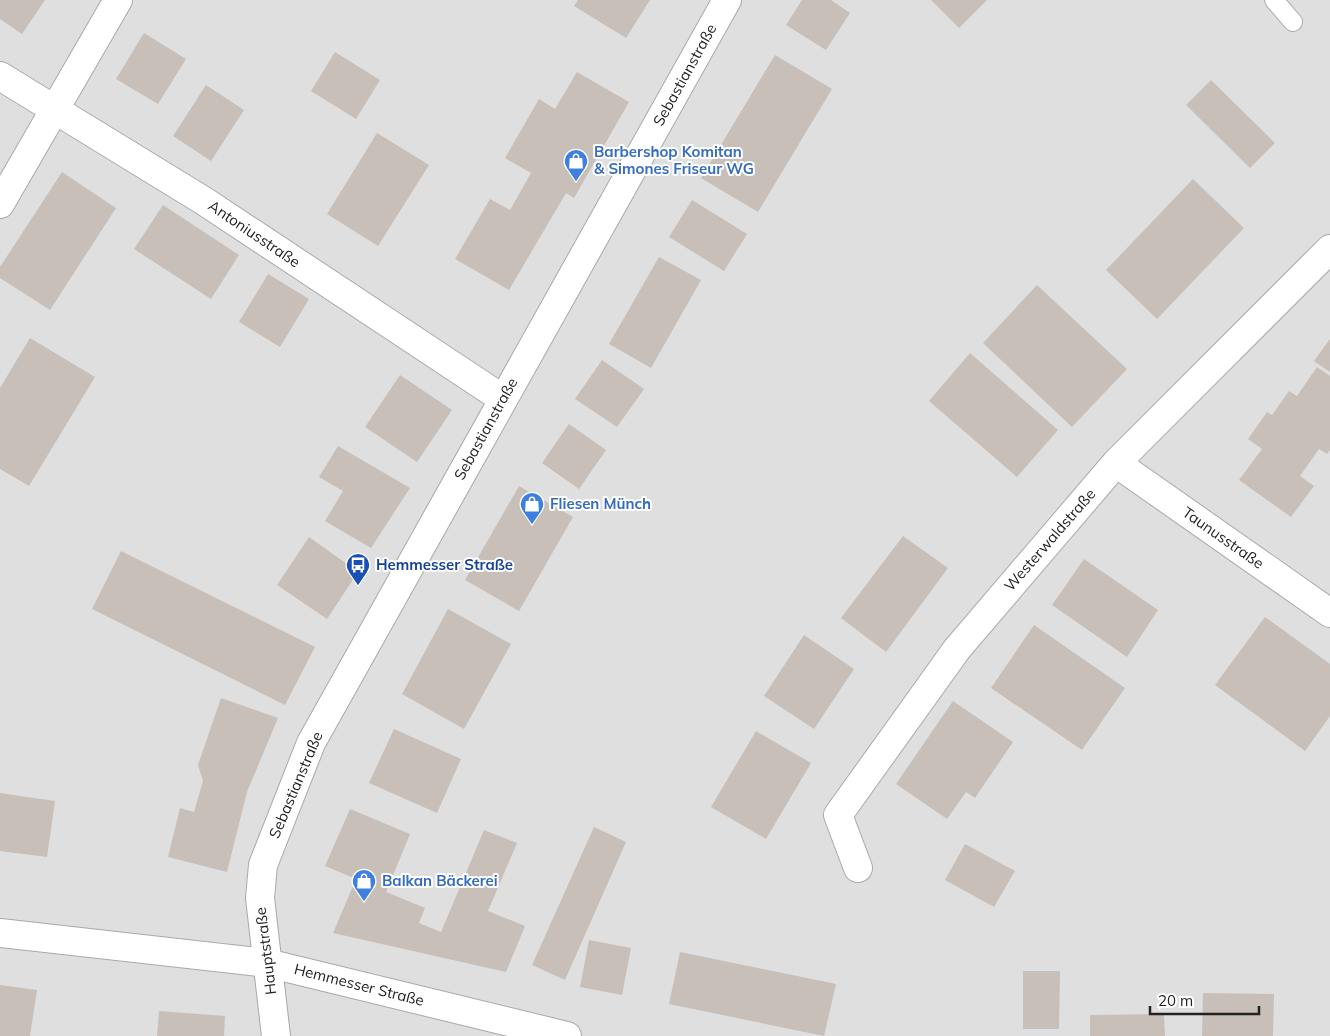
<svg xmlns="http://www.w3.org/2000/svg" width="1330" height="1036" viewBox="0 0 1330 1036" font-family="Mulish,sans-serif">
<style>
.residential{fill:#e0dfdf}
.building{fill:#c7bfb8}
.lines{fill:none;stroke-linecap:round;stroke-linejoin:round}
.service-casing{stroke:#a9a9a9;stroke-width:20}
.minor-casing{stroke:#a9a9a9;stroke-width:30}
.tertiary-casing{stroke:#a9a9a9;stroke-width:30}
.service{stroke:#fff;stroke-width:18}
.minor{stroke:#fff;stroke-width:28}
.tertiary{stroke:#fff;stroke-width:28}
.labels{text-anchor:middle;stroke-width:4;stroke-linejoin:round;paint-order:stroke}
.street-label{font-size:15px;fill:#222;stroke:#fff}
.shop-label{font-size:15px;font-weight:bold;fill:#366cbe;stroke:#fff;text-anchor:start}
.transit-label{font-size:15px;font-weight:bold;fill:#164399;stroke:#fff;text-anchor:start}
</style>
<rect width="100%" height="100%" fill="#f2efe9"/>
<path class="residential" d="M 0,0 L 1330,0 L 1330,1036 L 0,1036 Z"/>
<path class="building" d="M 0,0 L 45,0 L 22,34 L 0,19 Z
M 578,0 L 650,0 L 626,38 L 574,6 Z
M 802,0 L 831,0 L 850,13 L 826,50 L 786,25 Z
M 931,0 L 987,0 L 959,28 Z
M 144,33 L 186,59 L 158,104 L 116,79 Z
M 335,52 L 380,80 L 356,119 L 311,91 Z
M 775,55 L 832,89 L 758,212 L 701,178 Z
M 577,72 L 629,102 L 574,198 L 566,193 L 509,290 L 455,259 L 490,199 L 510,210 L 531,173 L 505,158 L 539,99 L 555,109 Z
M 1211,80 L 1275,143 L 1250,168 L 1186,105 Z
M 206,85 L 244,110 L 211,161 L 173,136 Z
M 377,133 L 429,165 L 378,246 L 327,214 Z
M 62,172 L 116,208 L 50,310 L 0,278 L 0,267 Z
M 1193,179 L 1244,228 L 1157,319 L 1106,270 Z
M 692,200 L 747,234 L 724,271 L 669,237 Z
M 163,205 L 239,255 L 211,299 L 134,249 Z
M 659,257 L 701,280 L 651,368 L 609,344 Z
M 268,274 L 309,299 L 280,347 L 239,322 Z
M 1037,285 L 1127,369 L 1072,427 L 983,343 Z
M 30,338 L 95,377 L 29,486 L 0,469 L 0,388 Z
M 1330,339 L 1330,372 L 1314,361 Z
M 970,353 L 1058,430 L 1017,477 L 929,401 Z
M 602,360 L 644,389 L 617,427 L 575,399 Z
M 1317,367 L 1330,376 L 1330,450 L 1327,454 L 1319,449 L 1300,476 L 1314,486 L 1291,517 L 1239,480 L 1262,449 L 1248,439 L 1267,412 L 1272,415 L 1289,391 L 1297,396 Z
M 400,375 L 452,410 L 417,462 L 365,427 Z
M 569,424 L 606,450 L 579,489 L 542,463 Z
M 338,446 L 410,488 L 371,548 L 325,521 L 343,491 L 319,477 Z
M 519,486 L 573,517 L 519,611 L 465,580 Z
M 903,536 L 948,568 L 886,652 L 841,618 Z
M 309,537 L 358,572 L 327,619 L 277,585 Z
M 121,551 L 315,647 L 285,705 L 92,609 Z
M 1084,559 L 1158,610 L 1127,657 L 1052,605 Z
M 448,609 L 511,644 L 464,729 L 402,694 Z
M 1265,617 L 1330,664 L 1330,716 L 1305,751 L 1215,685 Z
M 1034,625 L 1125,688 L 1082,750 L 991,688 Z
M 804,635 L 854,669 L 814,729 L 764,696 Z
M 221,698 L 278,718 L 247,792 L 227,872 L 168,857 L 180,808 L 194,812 L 203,781 L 198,765 Z
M 953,701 L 1013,742 L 975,798 L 966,792 L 947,819 L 896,784 Z
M 394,729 L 461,759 L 437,813 L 369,783 Z
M 756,731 L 811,763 L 766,839 L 711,807 Z
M 0,793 L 55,801 L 47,857 L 0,851 Z
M 350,809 L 410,834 L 386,892 L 425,908 L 419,923 L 441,932 L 484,830 L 517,843 L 488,911 L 525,926 L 506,972 L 333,933 L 356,879 L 325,866 Z
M 594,827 L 626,842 L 565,980 L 532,965 Z
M 965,844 L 1015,871 L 994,907 L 945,880 Z
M 589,940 L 631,948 L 622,995 L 580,987 Z
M 680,952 L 836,984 L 824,1036 L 669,1004 Z
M 1023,971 L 1060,971 L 1059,1029 L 1023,1029 Z
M 0,985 L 37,990 L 30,1036 L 0,1036 Z
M 1203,993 L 1274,994 L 1273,1036 L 1202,1036 Z
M 159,1011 L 225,1016 L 224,1036 L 157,1036 Z
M 1164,1014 L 1165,1036 L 1090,1036 L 1090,1015 Z"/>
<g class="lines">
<g class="service-casing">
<path id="service" d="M 1274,0 L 1293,22"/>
</g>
<g class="minor-casing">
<path id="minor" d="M 0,76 L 204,201 L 503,399
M 0,204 L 118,0
M 1116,463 L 1330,613
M 858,868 L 838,815 L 957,649 L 1116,463 L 1330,249
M 0,933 L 267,963 L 567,1036"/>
</g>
<g class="tertiary-casing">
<path id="tertiary" d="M 276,1036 L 260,898 L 263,865 L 311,743 L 727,0"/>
</g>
<use href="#service" class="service"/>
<use href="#minor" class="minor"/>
<use href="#tertiary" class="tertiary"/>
</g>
<defs>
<g id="shop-pin" transform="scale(1.25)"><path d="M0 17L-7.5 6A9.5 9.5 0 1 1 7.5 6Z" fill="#3f7fe0" stroke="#fff"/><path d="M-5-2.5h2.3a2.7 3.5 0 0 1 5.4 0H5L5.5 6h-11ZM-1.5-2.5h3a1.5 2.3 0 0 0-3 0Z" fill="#fff"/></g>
<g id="bus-pin" transform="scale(1.25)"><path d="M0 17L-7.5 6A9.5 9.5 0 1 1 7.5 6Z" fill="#1a4fb4" stroke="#fff"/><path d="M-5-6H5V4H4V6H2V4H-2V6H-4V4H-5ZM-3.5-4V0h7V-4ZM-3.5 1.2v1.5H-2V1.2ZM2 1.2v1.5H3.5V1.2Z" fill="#fff"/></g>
</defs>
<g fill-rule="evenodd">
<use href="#shop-pin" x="576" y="161"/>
<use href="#shop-pin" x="532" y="504"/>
<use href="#bus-pin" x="358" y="565"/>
<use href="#shop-pin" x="364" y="881"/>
</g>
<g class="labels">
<g class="street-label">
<text transform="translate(685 75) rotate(-61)" y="5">Sebastianstraße</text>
<text transform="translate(254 234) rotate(34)" y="5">Antoniusstraße</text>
<text transform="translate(486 429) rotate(-61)" y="5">Sebastianstraße</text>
<text transform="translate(1223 538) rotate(35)" y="5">Taunusstraße</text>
<text transform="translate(1050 540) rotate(-49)" y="5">Westerwaldstraße</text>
<text transform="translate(296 785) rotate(-67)" y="5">Sebastianstraße</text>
<text transform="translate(266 951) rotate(-97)" y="5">Hauptstraße</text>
<text transform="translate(359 985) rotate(14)" y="5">Hemmesser Straße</text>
</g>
<g class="shop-label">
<text x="594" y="157">Barbershop Komitan<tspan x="594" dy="17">&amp; Simones Friseur WG</tspan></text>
<text x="550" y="509">Fliesen Münch</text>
<text x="382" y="886">Balkan Bäckerei</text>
</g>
<g class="transit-label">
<text x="376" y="570">Hemmesser Straße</text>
</g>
</g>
<path d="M1150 1006v8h109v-8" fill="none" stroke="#222222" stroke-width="2.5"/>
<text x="1158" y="1006" font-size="15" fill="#222222" stroke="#ffffff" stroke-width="4" paint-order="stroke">20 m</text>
</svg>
